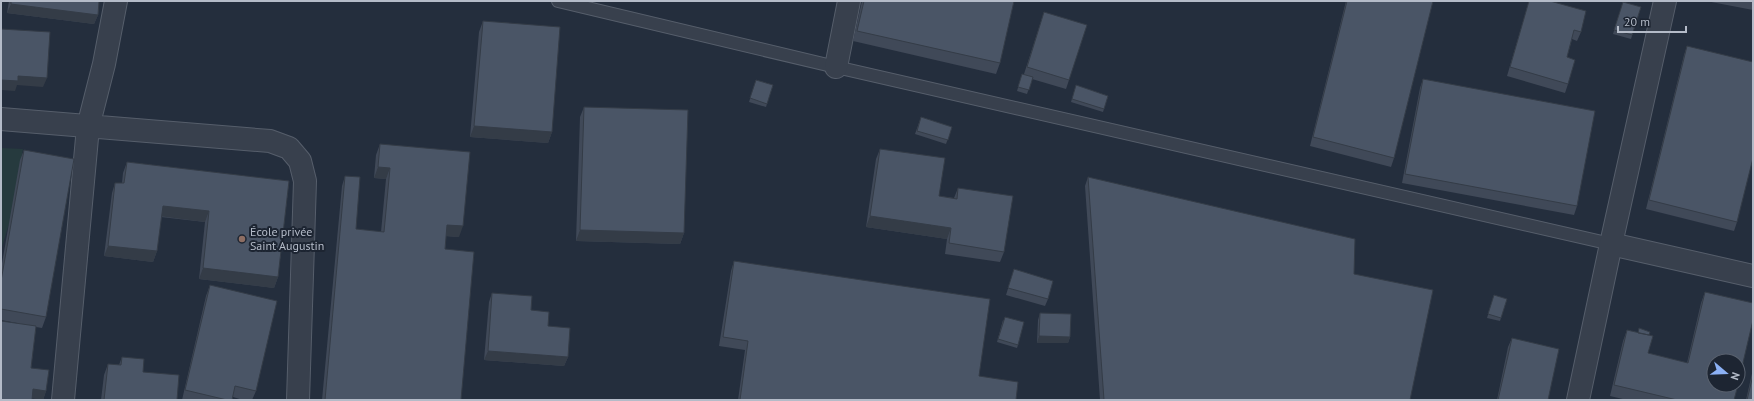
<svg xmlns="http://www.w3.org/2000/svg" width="1754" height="401" viewBox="0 0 1754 401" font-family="'PT Sans',sans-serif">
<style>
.pitch{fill:#263a3e}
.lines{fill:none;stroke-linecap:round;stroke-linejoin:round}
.lane-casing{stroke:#565e6b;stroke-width:14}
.street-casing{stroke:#565e6b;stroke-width:24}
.lane{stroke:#38404d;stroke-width:12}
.street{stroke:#38404d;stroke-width:22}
.wall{fill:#404958}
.shaded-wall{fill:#343c47}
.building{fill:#4a5566;stroke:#343c47}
.education-dot{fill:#8d6e63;stroke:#1d2532;stroke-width:1.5}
.labels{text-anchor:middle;stroke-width:4;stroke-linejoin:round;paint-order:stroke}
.poi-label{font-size:12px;fill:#b4bbc8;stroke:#1d2532;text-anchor:start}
</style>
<rect width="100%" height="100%" fill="#242e3d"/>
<path class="pitch" d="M 1,148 L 23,149 L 13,211 L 1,250 Z"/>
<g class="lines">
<g class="lane-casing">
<path id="lane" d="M 558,1 L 836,67 L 1611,244"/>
</g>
<g class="street-casing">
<path id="street" d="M 836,67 L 849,1
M 1,119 L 270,141 L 289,148 L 300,161 L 305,181 L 298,400
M 1611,244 L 1753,276
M 63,400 L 88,127 L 104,64 L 116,1
M 1578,400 L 1611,244 L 1665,1"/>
</g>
<use href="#lane" class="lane"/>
<use href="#street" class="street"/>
</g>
<path class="wall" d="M 9,1 L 99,1 L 98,15 L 94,24 L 7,13 Z
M 862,1 L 1014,1 L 1000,63 L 996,74 L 853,41 Z
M 1346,1 L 1433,1 L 1394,158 L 1391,167 L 1310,146 Z
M 1529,1 L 1550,1 L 1581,32 L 1577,41 L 1572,39 L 1567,57 L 1568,84 L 1565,93 L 1507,76 Z
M 1706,1 L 1753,1 L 1753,10 Z
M 1623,2 L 1641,7 L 1631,39 L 1613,34 Z
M 1044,12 L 1069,80 L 1066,89 L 1032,79 L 1027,94 L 1017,91 L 1022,74 L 1024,74 Z
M 483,21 L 552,132 L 548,143 L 470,137 L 479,32 Z
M 1687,46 L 1737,222 L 1734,231 L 1646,209 L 1684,55 Z
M 1423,79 L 1577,206 L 1574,215 L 1402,183 L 1420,88 Z
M 756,80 L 773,85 L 766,107 L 749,102 Z
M 1076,85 L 1108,96 L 1103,112 L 1071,102 Z
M 584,107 L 684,233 L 680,244 L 576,241 L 580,117 Z
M 921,117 L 952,127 L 946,144 L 915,134 Z
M 380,144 L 459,237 L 446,236 L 445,249 L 461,400 L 322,400 L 342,186 L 345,176 L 356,229 L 381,232 L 386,179 L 374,178 L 376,155 Z
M 880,149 L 939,196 L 954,198 L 958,188 L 1004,252 L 1000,262 L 945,254 L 947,239 L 866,227 L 876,159 Z
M 24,150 L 46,317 L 42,328 L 36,327 L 31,368 L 46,391 L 43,400 L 32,398 L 17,323 L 1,320 L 1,269 L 20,160 Z
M 127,162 L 289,181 L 278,277 L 274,288 L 199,279 L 205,222 L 161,217 L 157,251 L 153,262 L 104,256 L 112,193 L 115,183 L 122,183 L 123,173 Z
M 1088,177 L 1354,274 L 1410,400 L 1100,400 L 1085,186 Z
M 734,261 L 979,376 L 1016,400 L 738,400 L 745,350 L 719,346 L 731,271 Z
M 1014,269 L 1048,299 L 1045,306 L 1006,295 Z
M 210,285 L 256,391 L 252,400 L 243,400 L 233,397 L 232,400 L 182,400 L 206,296 Z
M 1705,292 L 1734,400 L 1627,400 L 1610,396 L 1623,341 L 1627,330 L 1649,335 L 1648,353 L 1687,363 L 1701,303 Z
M 492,293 L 531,310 L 548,326 L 568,357 L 564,366 L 484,360 L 489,302 Z
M 1494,295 L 1507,299 L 1500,321 L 1487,318 Z
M 1040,313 L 1070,337 L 1068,343 L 1037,343 L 1038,320 Z
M 1003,320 L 1018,345 L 1017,348 L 997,342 Z
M 1512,338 L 1548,400 L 1497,400 L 1508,347 Z
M 122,357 L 143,372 L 177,400 L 101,400 L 104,375 L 108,364 L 119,365 Z
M 1753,369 L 1753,400 L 1746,400 Z"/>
<path class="shaded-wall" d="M 11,4 L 98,15 L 94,24 L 7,13 Z
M 18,76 L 47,78 L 43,87 L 17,85 L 15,91 L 1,90 L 1,80 Z
M 474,126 L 552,132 L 548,143 L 470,137 Z
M 378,167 L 390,168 L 386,179 L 374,178 Z
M 163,206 L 209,211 L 205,222 L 159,216 Z
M 870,216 L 951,228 L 947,239 L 866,227 Z
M 447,225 L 463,226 L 459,237 L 443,236 Z
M 580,230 L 684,233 L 680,244 L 576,241 Z
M 108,246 L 157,251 L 153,262 L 104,256 Z
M 203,268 L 278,277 L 274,288 L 199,279 Z
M 1039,336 L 1070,337 L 1068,343 L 1037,343 Z
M 488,351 L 568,357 L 564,366 L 484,360 Z
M 33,389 L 46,391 L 43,400 L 30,398 Z"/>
<path class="building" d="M 11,1 L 99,1 L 98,15 L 11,4 Z
M 864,1 L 1014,1 L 1000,63 L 857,31 Z
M 1347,1 L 1433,1 L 1394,158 L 1313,137 Z
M 1529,1 L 1550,1 L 1586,11 L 1581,32 L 1574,30 L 1567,57 L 1575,60 L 1568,84 L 1510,67 Z
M 1623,2 L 1641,7 L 1632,35 L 1614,30 Z
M 1044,12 L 1087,25 L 1069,80 L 1027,67 Z
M 483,21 L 560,27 L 552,132 L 474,126 Z
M 1,29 L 50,32 L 47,78 L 18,76 L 18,81 L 1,80 Z
M 1687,46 L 1753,62 L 1753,158 L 1737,222 L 1649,200 Z
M 1022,74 L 1033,77 L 1029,90 L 1018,87 Z
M 1423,79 L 1595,111 L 1577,206 L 1405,174 Z
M 756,80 L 773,85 L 767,104 L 750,98 Z
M 1076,85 L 1108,96 L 1104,109 L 1072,99 Z
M 584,107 L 688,110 L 684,233 L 580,230 Z
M 921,117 L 952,127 L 948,140 L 917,131 Z
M 380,144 L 470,152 L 463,226 L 447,225 L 445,249 L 474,252 L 461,400 L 325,400 L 345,176 L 360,177 L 356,229 L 384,232 L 390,168 L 378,167 Z
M 880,149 L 945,158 L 939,196 L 957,199 L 958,188 L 1013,196 L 1004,252 L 949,243 L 951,228 L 870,216 Z
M 24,150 L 74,159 L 46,317 L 1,309 L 1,281 Z
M 127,162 L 289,181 L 278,277 L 203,268 L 209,211 L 163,206 L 157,251 L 108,246 L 115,183 L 124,183 Z
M 1088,177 L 1355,239 L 1354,274 L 1433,290 L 1410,400 L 1104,400 Z
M 734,261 L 990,299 L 979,376 L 1018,382 L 1016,400 L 740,400 L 748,341 L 723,337 Z
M 1014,269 L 1053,281 L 1048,299 L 1008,288 Z
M 210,285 L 277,301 L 256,391 L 235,386 L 232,400 L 227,400 L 185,390 Z
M 1705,292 L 1753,303 L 1753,320 L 1738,384 L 1738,361 L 1714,361 L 1714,385 L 1738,385 L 1734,400 L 1677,400 L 1614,385 L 1627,330 L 1653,336 L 1648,353 L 1688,363 Z
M 492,293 L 532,296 L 531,310 L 549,312 L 548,326 L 570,328 L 568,357 L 488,351 Z
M 1494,295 L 1507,299 L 1501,318 L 1488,314 Z
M 1040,313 L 1071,314 L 1070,337 L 1039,336 Z
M 1005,317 L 1024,322 L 1018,345 L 998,339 Z
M 1,321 L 36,326 L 31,368 L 49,370 L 46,391 L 33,389 L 32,400 L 1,400 Z
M 1639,328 L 1650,332 L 1649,335 L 1638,333 Z
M 1512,338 L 1559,349 L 1548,400 L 1498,400 Z
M 122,357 L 144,359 L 143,372 L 179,375 L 177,400 L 104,400 L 108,364 L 121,365 Z
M 1753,375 L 1753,400 L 1747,400 Z"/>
<circle class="education-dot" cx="242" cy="239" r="4"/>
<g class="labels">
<g class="poi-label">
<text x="250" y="236">École privée<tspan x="250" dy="14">Saint Augustin</tspan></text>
</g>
</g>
<rect width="1754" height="401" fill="none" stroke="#b4bbc8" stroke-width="4"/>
<g transform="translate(1726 373) rotate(109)"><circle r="19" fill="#1d2532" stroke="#59616e"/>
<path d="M0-3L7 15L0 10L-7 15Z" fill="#8cb1f5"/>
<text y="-6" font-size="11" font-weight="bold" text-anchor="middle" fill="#b4bbc8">N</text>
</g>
<path d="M1618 26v6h68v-6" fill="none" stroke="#b4bbc8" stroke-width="2"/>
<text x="1624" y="26" font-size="12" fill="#b4bbc8" stroke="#1d2532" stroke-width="3" paint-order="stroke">20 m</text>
</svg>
